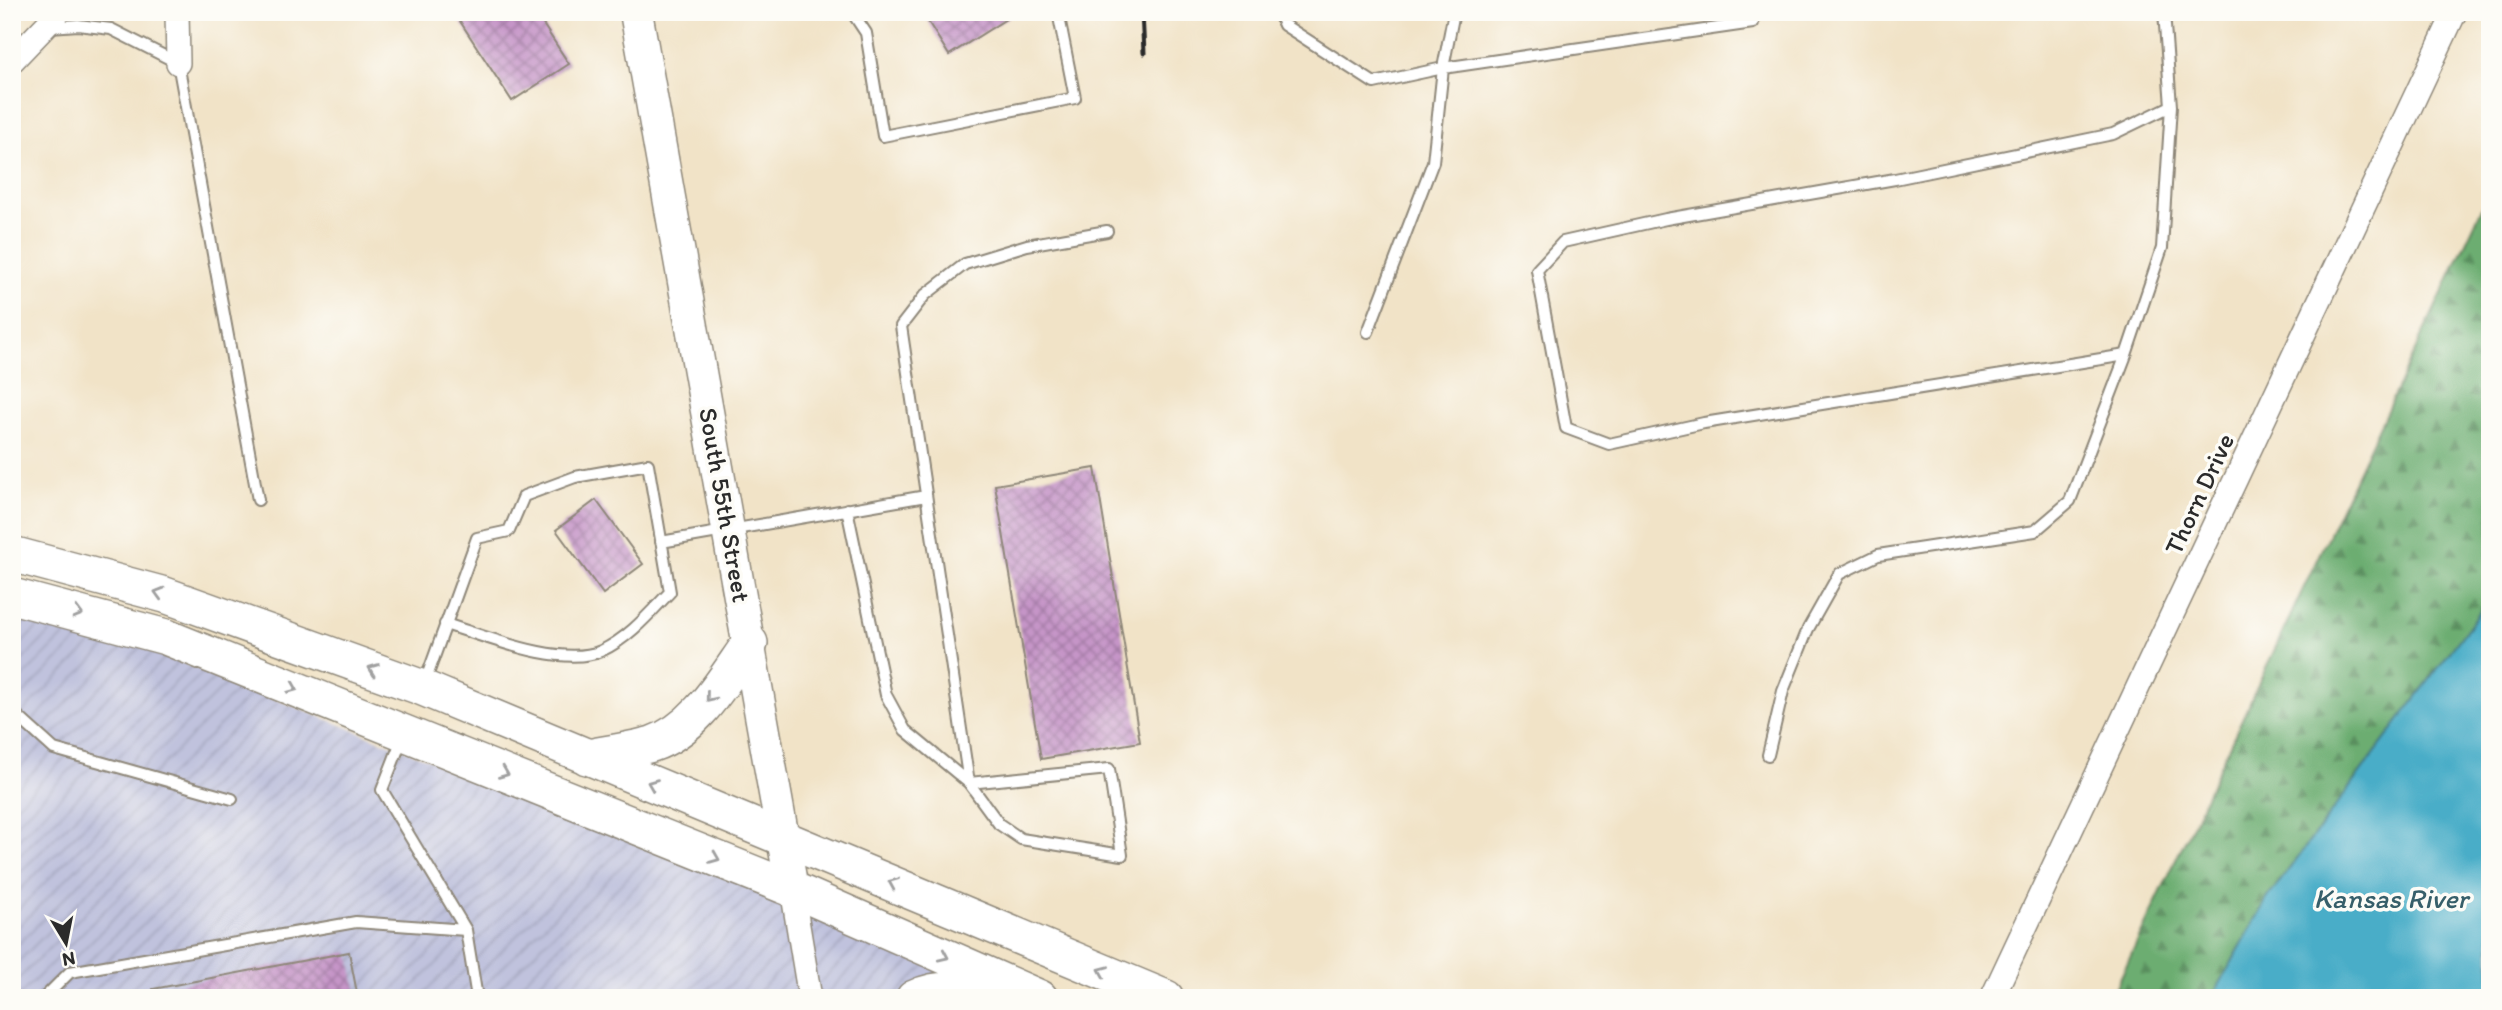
<svg xmlns="http://www.w3.org/2000/svg" width="2502" height="1010" viewBox="0 0 2502 1010" font-family="Itim,sans-serif">
<style>
.industrial{fill:url(#industrial-furrows)}
.forest{fill:url(#forest-firs);stroke:#4c6c4e;stroke-width:2}
.water{fill:#49adc8;stroke:#3a6c7a;stroke-width:2}
.building{fill:url(#building-cross-hatch)}
.lines{fill:none;stroke-linecap:round;stroke-linejoin:round}
.lane-casing{stroke:#8e8779;stroke-width:14}
.street-casing{stroke:#8e8779;stroke-width:26}
.secondary-casing{stroke:#8e8779;stroke-width:35}
.primary-casing{stroke:#8e8779;stroke-width:38}
.lane{stroke:#fff;stroke-width:10}
.street{stroke:#fff;stroke-width:23}
.secondary{stroke:#fff;stroke-width:32}
.primary{stroke:#fff;stroke-width:35}
.rail{stroke:#2b2b2b;stroke-width:5}
.oneway{stroke:#a0a0a0}
.labels{text-anchor:middle;stroke-width:7;stroke-linejoin:round;paint-order:stroke}
.street-label{font-size:26px;fill:#2b2b2b;stroke:#fdfcf7}
.water-label{font-size:28px;font-style:italic;fill:#375f6a;stroke:#fdfcf7}
</style>
<defs>
<pattern id="industrial-furrows" width="10" height="10" patternUnits="userSpaceOnUse" patternTransform="scale(1.75)"><rect width="10" height="10" fill="#c0c2dd"/><path d="M-1 1l2-2M0 10L10 0M9 11l2-2" fill="none" stroke="#a5a7be"/></pattern>
<pattern id="forest-firs" width="22" height="20" patternUnits="userSpaceOnUse" patternTransform="scale(1.75)"><rect width="22" height="20" fill="#6cad71"/><path d="M5 1l3.5 6h-7zM16 11l3.5 6h-7z" fill="#598d5d"/></pattern>
<pattern id="building-cross-hatch" width="8" height="8" patternUnits="userSpaceOnUse" patternTransform="scale(1.75)"><rect width="8" height="8" fill="#c695c8"/><path d="M0 0l8 8M0 8l8-8" fill="none" stroke="#a17aa3"/></pattern>
</defs>
<rect width="100%" height="100%" fill="#fdfcf7"/>
<filter id="ink" filterUnits="userSpaceOnUse"><feTurbulence type="fractalNoise" baseFrequency=".0143" numOctaves="2"/><feDisplacementMap in="SourceGraphic" scale="14" xChannelSelector="R" yChannelSelector="G"/><feConvolveMatrix kernelMatrix="1 2 1 2 8 2 1 2 1" color-interpolation-filters="sRGB"/></filter>
<filter id="wash" filterUnits="userSpaceOnUse"><feTurbulence type="fractalNoise" baseFrequency=".00686" numOctaves="4" result="noise"/><feDisplacementMap in="SourceGraphic" scale="28" xChannelSelector="R" yChannelSelector="G"/><feGaussianBlur stdDeviation="1.57" result="paint"/><feColorMatrix in="noise" values="0 0 0 0 0 0 0 0 0 0 0 0 0 0 0 0 0 1.4 0 .05"/><feComposite in="paint" operator="in"/></filter>
<g filter="url(#wash)">
<rect width="100%" height="100%" fill="#f1e3c7"/>
<path class="industrial" d="M 12,596 L 1038,998 L 12,998 Z"/>
<path class="forest" d="M 2490,191 L 2490,598 L 2267,899 L 2212,998 L 2111,998 Z"/>
<path class="water" d="M 2490,598 L 2490,998 L 2212,998 L 2267,899 Z"/>
<g id="blocks">
<path class="building" d="M 454,12 L 535,12 L 569,64 L 512,101 Z
M 922,12 L 1017,12 L 949,55 Z
M 1095,468 L 1140,742 L 1041,759 L 995,485 Z
M 596,500 L 643,564 L 603,594 L 556,530 Z
M 349,952 L 358,998 L 154,998 L 153,989 Z"/>
</g>
</g>
<g filter="url(#ink)">
<use href="#blocks" fill-opacity="0" stroke="#8e8779" stroke-width="2"/>
<g class="lines">
<g class="lane-casing">
<path id="lane" d="M 852,12 L 866,33 L 883,136 L 1075,98 L 1058,12
M 1278,12 L 1284,25 L 1374,83 L 1443,68 L 1454,12
M 2164,12 L 2171,106 L 2162,248 L 2126,355 L 1704,423 L 1609,444 L 1566,428 L 1537,270 L 1563,242 L 1666,219 L 1895,179 L 2113,134 L 2171,106
M 50,27 L 78,25 L 111,29 L 178,63 L 258,500
M 1368,332 L 1433,162 L 1443,68 L 1753,23
M 847,509 L 886,695 L 905,730 L 969,783 L 999,824 L 1021,839 L 1122,855 L 1109,769 L 969,783 L 901,326 L 925,295 L 965,264 L 1027,245 L 1107,231
M 661,542 L 926,496
M 425,682 L 477,538 L 509,531 L 524,496 L 575,477 L 648,464 L 670,592 C 649,614 629,638 601,651 C 561,668 485,636 445,624
M 12,711 L 54,749 L 232,799
M 402,739 L 382,790 L 466,930 L 477,998
M 1768,755 L 1783,691 L 1808,629 L 1839,574 L 1878,555 L 2035,531 L 2070,501 L 2126,355
M 44,998 L 70,972 L 356,922 L 466,930"/>
</g>
<g class="street-casing">
<path id="street" d="M 177,12 L 178,63
M 12,61 L 59,12
M 792,889 L 810,998
M 1992,998 L 2455,12"/>
</g>
<g class="secondary-casing">
<path id="secondary" d="M 636,12 L 792,889"/>
</g>
<g class="primary-casing">
<path id="primary" d="M 12,554 L 165,595 L 423,688 L 1166,998
M 12,596 L 166,637 L 792,889 L 1040,998
M 587,757 C 608,753 631,750 652,744 C 697,729 724,679 750,643
M 914,998 C 943,984 976,990 1006,997"/>
</g>
<use href="#lane" class="lane"/>
<use href="#street" class="street"/>
<use href="#secondary" class="secondary"/>
<use href="#primary" class="primary"/>
<path class="rail" d="M 1142,12 L 1144,53"/>
</g>
<defs><path id="oneway-chevron" d="M-2-3.5L2.5 0L-2 3.5" fill="none" stroke-width="1.6" stroke-linecap="round" stroke-linejoin="round" transform="scale(1.75)"/></defs>
<g class="oneway">
<use href="#oneway-chevron" transform="translate(159 593) rotate(-164)"/>
<use href="#oneway-chevron" transform="translate(78 613) rotate(15)"/>
<use href="#oneway-chevron" transform="translate(373 669) rotate(-159)"/>
<use href="#oneway-chevron" transform="translate(293 688) rotate(22)"/>
<use href="#oneway-chevron" transform="translate(710 697) rotate(129)"/>
<use href="#oneway-chevron" transform="translate(504 773) rotate(22)"/>
<use href="#oneway-chevron" transform="translate(652 784) rotate(-158)"/>
<use href="#oneway-chevron" transform="translate(715 858) rotate(22)"/>
<use href="#oneway-chevron" transform="translate(893 883) rotate(-157)"/>
<use href="#oneway-chevron" transform="translate(944 956) rotate(24)"/>
<use href="#oneway-chevron" transform="translate(1103 971) rotate(-157)"/>
</g>
</g>
<g class="labels">
<g class="street-label">
<text transform="translate(2199 494) rotate(-65)" y="9">Thorn Drive</text>
<text transform="translate(725 505) rotate(80)" y="9">South 55th Street</text>
</g>
<g class="water-label">
<text x="2391" y="908">Kansas River</text>
</g>
</g>
<rect width="2502" height="1010" fill="none" stroke="#fdfcf7" stroke-width="42"/>
<g transform="translate(66 943) rotate(170)" stroke="#fdfcf7" stroke-width="5" paint-order="stroke">
<path d="M0-5L12 26L0 18L-12 26Z" fill="#2b2b2b"/>
<text y="-10" font-size="19" font-weight="bold" text-anchor="middle" fill="#2b2b2b">N</text>
</g>
</svg>
